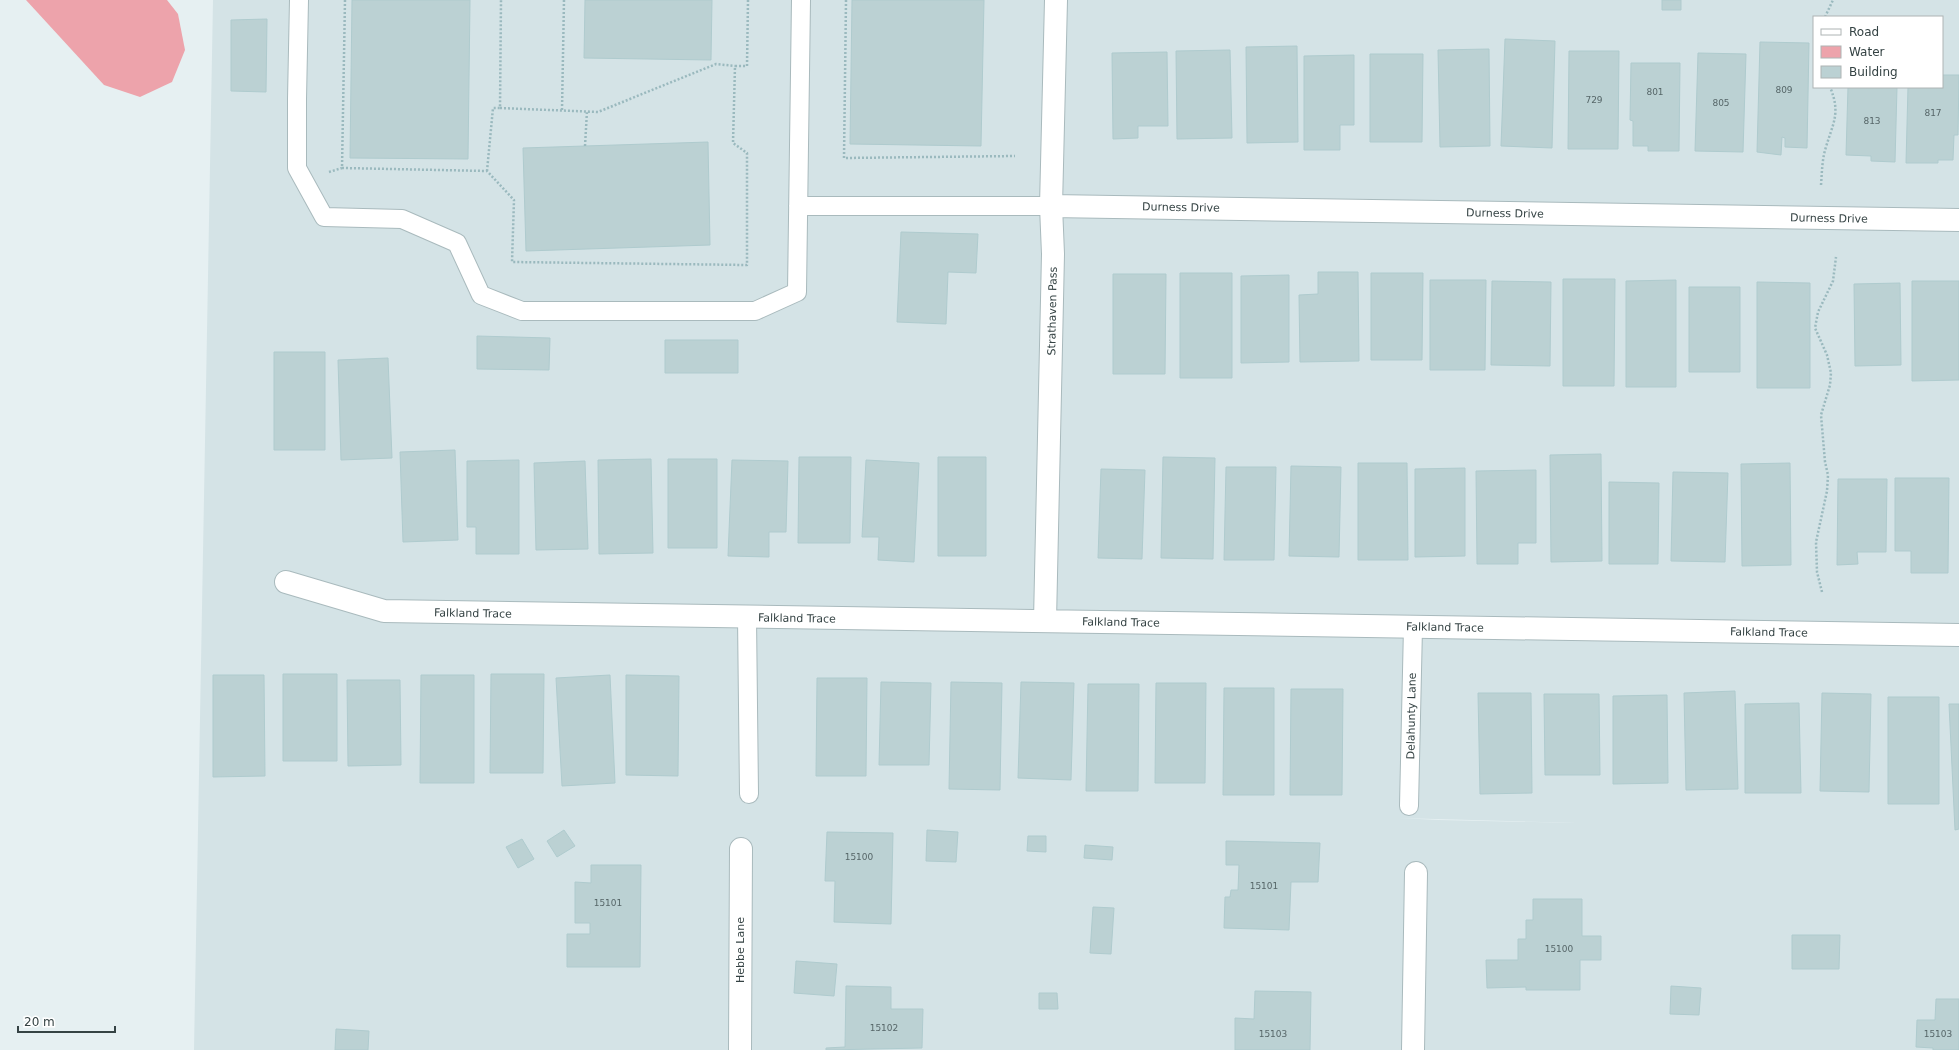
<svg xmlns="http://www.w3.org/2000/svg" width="1959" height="1050" viewBox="0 0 1959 1050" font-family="'DejaVu Sans',sans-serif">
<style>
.residential{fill:#d4e3e6;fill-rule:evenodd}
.water{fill:#eda3ab}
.building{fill:#bbd1d3;stroke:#afcbce}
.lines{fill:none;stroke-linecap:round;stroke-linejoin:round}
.lane-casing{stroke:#a9babd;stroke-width:20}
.street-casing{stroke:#a9babd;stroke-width:24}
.path{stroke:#9ab9be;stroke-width:2.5;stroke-dasharray:2 2;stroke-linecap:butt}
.lane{stroke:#fff;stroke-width:18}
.street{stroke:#fff;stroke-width:22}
.labels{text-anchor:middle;stroke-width:3;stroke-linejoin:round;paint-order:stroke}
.number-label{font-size:9px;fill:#566668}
.street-label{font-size:11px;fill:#354344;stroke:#fff}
</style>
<rect width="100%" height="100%" fill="#e6f0f2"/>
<path class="residential" d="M 213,0 L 1959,0 L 1959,1050 L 194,1050 ZM 1814,17 L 1942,17 L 1942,87 L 1814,87 ZM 1399,818 L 1576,823 L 1439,820 Z"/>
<path class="water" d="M 26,0 L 167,0 L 178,14 L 185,50 L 172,82 L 140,97 L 104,85 Z"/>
<path class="building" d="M 352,0 L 470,0 L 468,159 L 350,158 Z
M 585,0 L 712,0 L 711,60 L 584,58 Z
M 852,0 L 984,0 L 981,146 L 850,144 Z
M 1662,0 L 1681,0 L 1681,10 L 1662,10 Z
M 267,19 L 266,92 L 231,91 L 231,20 Z
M 1505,39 L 1555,41 L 1552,148 L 1501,146 Z
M 1760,42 L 1809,43 L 1807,148 L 1785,147 L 1785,138 L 1782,137 L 1781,155 L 1757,152 Z
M 1297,46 L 1298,142 L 1247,143 L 1246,47 Z
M 1489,49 L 1490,146 L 1440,147 L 1438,50 Z
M 1230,50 L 1232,138 L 1177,139 L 1176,51 Z
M 1569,51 L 1619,51 L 1618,149 L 1568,149 Z
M 1167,52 L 1168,126 L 1138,126 L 1138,138 L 1113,139 L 1112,53 Z
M 1698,53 L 1746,54 L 1743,152 L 1695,151 Z
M 1370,54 L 1423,54 L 1422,142 L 1370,142 Z
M 1354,55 L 1354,125 L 1340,125 L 1340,150 L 1304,150 L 1304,56 Z
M 1631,63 L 1680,63 L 1679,151 L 1648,151 L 1648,146 L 1633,146 L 1633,121 L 1630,120 Z
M 1942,75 L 1959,75 L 1958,135 L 1954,135 L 1953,160 L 1938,160 L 1938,163 L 1906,163 L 1908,87 L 1942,87 Z
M 1848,87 L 1897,87 L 1895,162 L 1871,161 L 1871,156 L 1846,155 Z
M 708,142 L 710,245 L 526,251 L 523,148 Z
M 901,232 L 978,234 L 976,273 L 948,272 L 946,324 L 897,322 Z
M 1318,272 L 1358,272 L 1359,361 L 1300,362 L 1299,295 L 1318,294 Z
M 1180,273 L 1232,273 L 1232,378 L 1180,378 Z
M 1371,273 L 1423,273 L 1422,360 L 1371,360 Z
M 1113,274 L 1166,274 L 1165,374 L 1113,374 Z
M 1289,275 L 1289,362 L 1241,363 L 1241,276 Z
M 1563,279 L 1615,279 L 1614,386 L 1563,386 Z
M 1430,280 L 1486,280 L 1485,370 L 1430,370 Z
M 1676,280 L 1676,387 L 1626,387 L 1626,281 Z
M 1492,281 L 1551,282 L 1550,366 L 1491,365 Z
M 1912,281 L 1959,281 L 1959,380 L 1912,381 Z
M 1757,282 L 1810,283 L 1810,388 L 1757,388 Z
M 1900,283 L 1901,365 L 1855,366 L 1854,284 Z
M 1689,287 L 1740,287 L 1740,372 L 1689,372 Z
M 477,336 L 550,338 L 549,370 L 477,369 Z
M 665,340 L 738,340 L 738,373 L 665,373 Z
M 274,352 L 325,352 L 325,450 L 274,450 Z
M 388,358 L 392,458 L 341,460 L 338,360 Z
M 455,450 L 458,540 L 403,542 L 400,452 Z
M 1601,454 L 1602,561 L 1551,562 L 1550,455 Z
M 799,457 L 851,457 L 850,543 L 798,543 Z
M 938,457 L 986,457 L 986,556 L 938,556 Z
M 1163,457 L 1215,458 L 1213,559 L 1161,558 Z
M 651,459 L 653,553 L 599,554 L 598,460 Z
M 668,459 L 717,459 L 717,548 L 668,548 Z
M 519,460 L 519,554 L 476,554 L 476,527 L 467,527 L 467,461 Z
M 732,460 L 788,461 L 786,532 L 769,532 L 769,557 L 728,556 Z
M 866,460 L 919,463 L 914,562 L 878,560 L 879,537 L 862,537 Z
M 585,461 L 588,549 L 536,550 L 534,463 Z
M 1358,463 L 1407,463 L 1408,560 L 1358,560 Z
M 1790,463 L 1791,565 L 1742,566 L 1741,464 Z
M 1291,466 L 1341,467 L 1339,557 L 1289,556 Z
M 1226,467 L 1276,467 L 1274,560 L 1224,560 Z
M 1465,468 L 1465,556 L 1415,557 L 1415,469 Z
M 1101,469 L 1145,470 L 1142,559 L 1098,558 Z
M 1536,470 L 1536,543 L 1518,543 L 1518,564 L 1477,564 L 1476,471 Z
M 1673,472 L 1728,473 L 1725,562 L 1671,561 Z
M 1895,478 L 1949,478 L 1948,573 L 1911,573 L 1911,551 L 1895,551 Z
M 1838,479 L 1887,479 L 1886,552 L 1857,552 L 1858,564 L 1837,565 Z
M 1609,482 L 1659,483 L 1658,564 L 1609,564 Z
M 283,674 L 337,674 L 337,761 L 283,761 Z
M 491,674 L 544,674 L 543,773 L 490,773 Z
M 213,675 L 264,675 L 265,776 L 213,777 Z
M 421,675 L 474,675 L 474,783 L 420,783 Z
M 610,675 L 615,783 L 562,786 L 556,678 Z
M 626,675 L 679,676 L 678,776 L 626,775 Z
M 817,678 L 867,678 L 866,776 L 816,776 Z
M 347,680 L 400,680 L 401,765 L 348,766 Z
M 881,682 L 931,683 L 929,765 L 879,765 Z
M 951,682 L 1002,683 L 1000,790 L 949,789 Z
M 1021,682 L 1074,683 L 1071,780 L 1018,778 Z
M 1156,683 L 1206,683 L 1205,783 L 1155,783 Z
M 1088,684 L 1139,684 L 1138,791 L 1086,791 Z
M 1224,688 L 1274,688 L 1274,795 L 1223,795 Z
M 1291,689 L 1343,689 L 1342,795 L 1290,795 Z
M 1735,691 L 1738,789 L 1686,790 L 1684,693 Z
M 1478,693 L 1531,693 L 1532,793 L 1480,794 Z
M 1822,693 L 1871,694 L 1869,792 L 1820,791 Z
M 1544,694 L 1599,694 L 1600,775 L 1545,775 Z
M 1667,695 L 1668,783 L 1613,784 L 1613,696 Z
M 1888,697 L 1939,697 L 1939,804 L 1888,804 Z
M 1799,703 L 1801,793 L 1745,793 L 1745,704 Z
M 1949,704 L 1959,704 L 1959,829 L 1955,830 Z
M 564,830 L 575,846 L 557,857 L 547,841 Z
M 927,830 L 958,832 L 956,862 L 926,861 Z
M 827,832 L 893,833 L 891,924 L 834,922 L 835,881 L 825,881 Z
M 1028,836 L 1046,836 L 1046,852 L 1027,851 Z
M 522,839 L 534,859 L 518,868 L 506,847 Z
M 1226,841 L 1320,843 L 1318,882 L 1291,882 L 1289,930 L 1224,928 L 1225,897 L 1230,897 L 1231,890 L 1238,890 L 1239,865 L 1226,865 Z
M 1085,845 L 1113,847 L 1112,860 L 1084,858 Z
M 591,865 L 641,865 L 640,967 L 567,967 L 567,934 L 590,934 L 590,923 L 575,923 L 575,882 L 591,883 Z
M 1533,899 L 1582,899 L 1582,936 L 1601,936 L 1601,960 L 1580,960 L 1580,990 L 1526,990 L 1526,987 L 1487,988 L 1486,960 L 1518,960 L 1518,939 L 1526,939 L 1526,920 L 1533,920 Z
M 1093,907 L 1114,908 L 1111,954 L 1090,953 Z
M 1792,935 L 1840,935 L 1839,969 L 1792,969 Z
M 796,961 L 837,964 L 834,996 L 794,993 Z
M 846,986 L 891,987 L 891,1009 L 923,1009 L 922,1048 L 826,1050 L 826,1048 L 845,1047 Z
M 1671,986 L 1701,988 L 1699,1015 L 1670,1014 Z
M 1255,991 L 1311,992 L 1310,1050 L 1235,1050 L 1235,1018 L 1254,1019 Z
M 1039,993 L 1057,993 L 1058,1009 L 1039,1009 Z
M 1936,999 L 1959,999 L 1959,1050 L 1933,1050 L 1933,1048 L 1916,1047 L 1917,1020 L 1935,1020 Z
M 336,1029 L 369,1031 L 368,1050 L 335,1050 Z"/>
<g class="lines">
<g class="lane-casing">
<path id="lane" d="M 299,0 L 297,99 L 297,168 L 324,217 L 402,219 L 457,243 L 481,295 L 522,311 L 755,311 L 797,292 L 801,0
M 798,206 L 1051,206
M 747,617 L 749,794
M 1409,806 L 1413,627"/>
</g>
<g class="street-casing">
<path id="street" d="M 1051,206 L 1959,220
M 286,582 L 384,611 L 1959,635
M 1045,621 L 1053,254 L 1051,206 L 1056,0
M 740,1050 L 741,849
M 1413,1050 L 1416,873"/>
</g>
<path class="path" d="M 345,0 L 342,168 L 487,171 L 514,200 L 512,262 L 747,265 L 747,153 L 733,143 L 735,66 L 747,66 L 748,0
M 846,0 L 844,158 L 1015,156
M 1825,17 L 1833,0
M 500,108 L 598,112 L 716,64 L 735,66
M 562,110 L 564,0
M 585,146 L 587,111
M 487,171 L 493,108 L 500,108 L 501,0
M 329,172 L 342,168
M 1821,185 C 1822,172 1822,159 1826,147 C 1833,123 1841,113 1830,87
M 1822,592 L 1817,572 L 1816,542 L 1827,491 L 1828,475 L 1825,462 L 1821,415 L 1830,385 L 1831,373 L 1827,355 L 1815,328 L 1818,312 L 1833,281 L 1836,257"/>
<use href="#lane" class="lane"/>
<use href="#street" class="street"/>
</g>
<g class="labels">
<g class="number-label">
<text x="1784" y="93">809</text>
<text x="1655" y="95">801</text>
<text x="1594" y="103">729</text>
<text x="1721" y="106">805</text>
<text x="1933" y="116">817</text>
<text x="1872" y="124">813</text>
<text x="859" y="860">15100</text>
<text x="1264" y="889">15101</text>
<text x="608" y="906">15101</text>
<text x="1559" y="952">15100</text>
<text x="884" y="1031">15102</text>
<text x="1273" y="1037">15103</text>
<text x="1938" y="1037">15103</text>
</g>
<g class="street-label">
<text transform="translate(1181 207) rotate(1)" y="4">Durness Drive</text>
<text transform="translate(1505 213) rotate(1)" y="4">Durness Drive</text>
<text transform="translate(1829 218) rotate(1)" y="4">Durness Drive</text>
<text transform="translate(1052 311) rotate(-89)" y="4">Strathaven Pass</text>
<text transform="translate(473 613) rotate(1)" y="4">Falkland Trace</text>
<text transform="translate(797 618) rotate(1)" y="4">Falkland Trace</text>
<text transform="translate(1121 622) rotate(1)" y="4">Falkland Trace</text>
<text transform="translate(1445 627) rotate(1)" y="4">Falkland Trace</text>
<text transform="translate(1769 632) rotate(1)" y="4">Falkland Trace</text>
<text transform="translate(1411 716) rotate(-89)" y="4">Delahunty Lane</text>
<text transform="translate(740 950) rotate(-90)" y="4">Hebbe Lane</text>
</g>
</g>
<rect x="1813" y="16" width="130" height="72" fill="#ffffff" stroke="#aeb4b4"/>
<rect x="1821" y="29" width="20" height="6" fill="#ffffff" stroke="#aeb4b4"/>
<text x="1849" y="36" font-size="12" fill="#354344">Road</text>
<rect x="1821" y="46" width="20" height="12" fill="#eda3ab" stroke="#aeb4b4"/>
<text x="1849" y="56" font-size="12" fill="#354344">Water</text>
<rect x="1821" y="66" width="20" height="12" fill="#bbd1d3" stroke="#aeb4b4"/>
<text x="1849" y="76" font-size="12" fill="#354344">Building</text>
<path d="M18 1026v6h97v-6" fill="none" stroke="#354344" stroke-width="2"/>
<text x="24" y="1026" font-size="12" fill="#354344" stroke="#ffffff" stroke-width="3" paint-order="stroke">20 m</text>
</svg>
